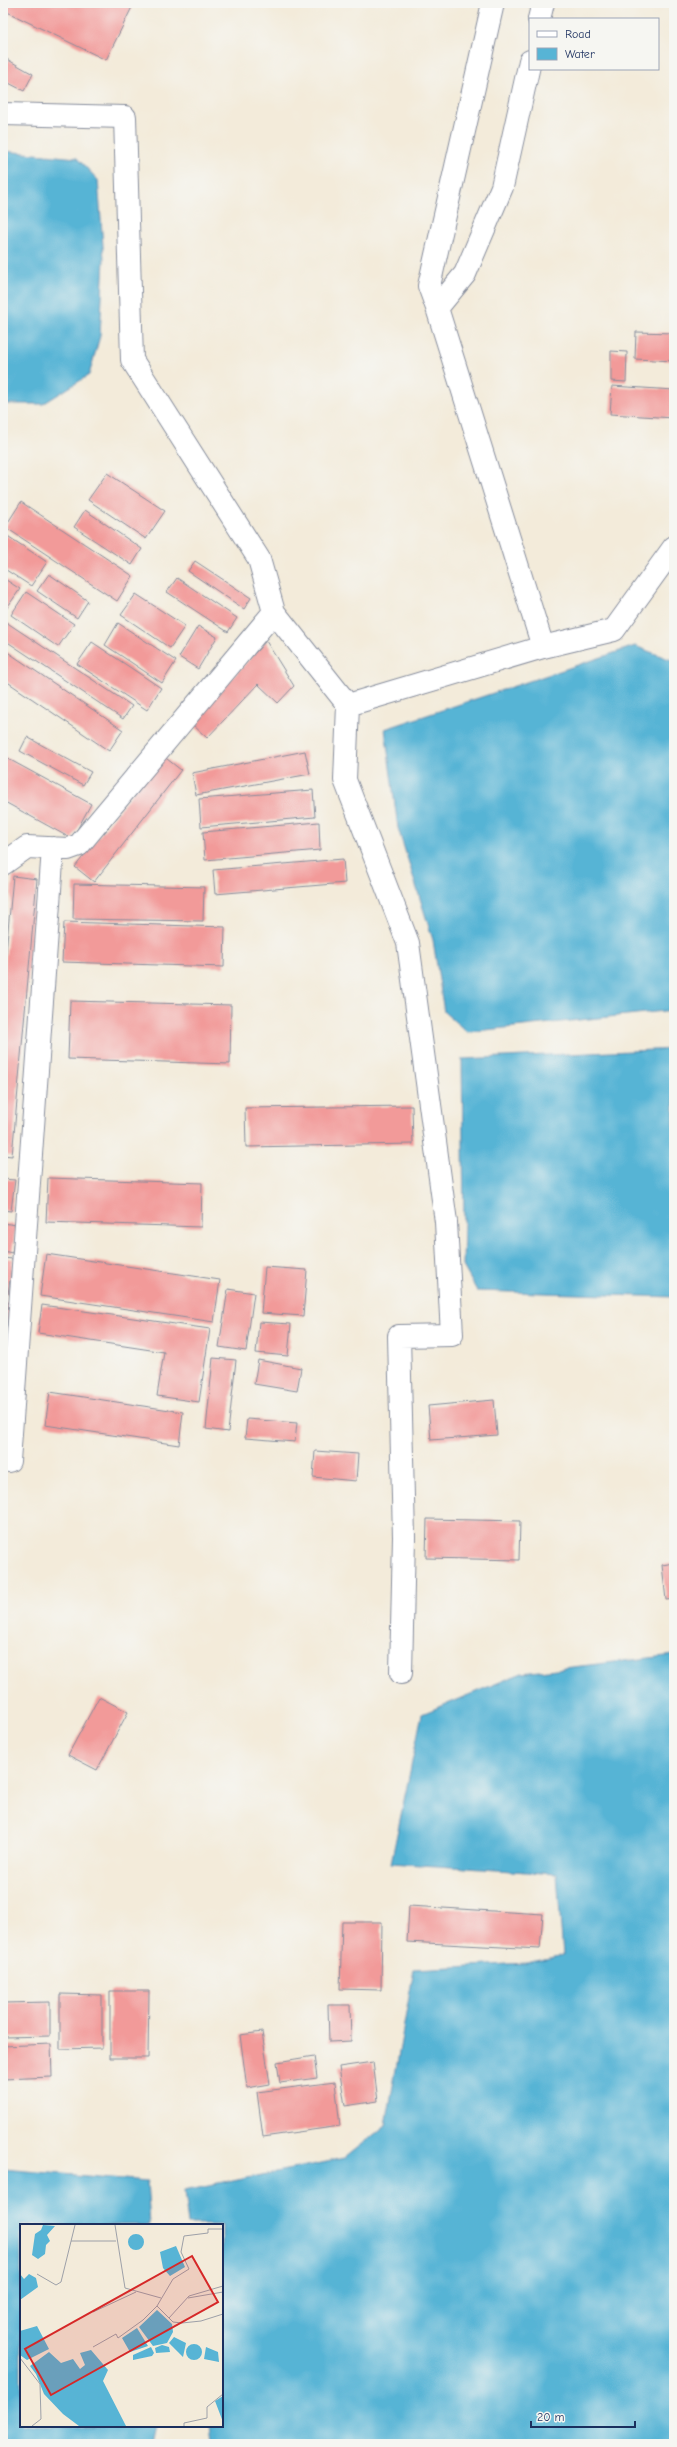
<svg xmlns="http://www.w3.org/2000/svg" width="677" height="2447" viewBox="0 0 677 2447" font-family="'Comic Neue',sans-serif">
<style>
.water{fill:#57b4d5;stroke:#39729a}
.building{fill:#f29a99}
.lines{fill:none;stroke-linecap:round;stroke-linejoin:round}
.street-casing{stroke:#878d9c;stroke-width:24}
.street{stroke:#fff;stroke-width:22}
.inset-road{fill:none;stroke:#9da0a8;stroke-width:1}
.view{fill:#d62828;fill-opacity:0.15;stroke:#d62828;stroke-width:2}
.inset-edge{fill:none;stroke:#1b2f5e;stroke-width:2}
</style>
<rect width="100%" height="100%" fill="#f6f6f2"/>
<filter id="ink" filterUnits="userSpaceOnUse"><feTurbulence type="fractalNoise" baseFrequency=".025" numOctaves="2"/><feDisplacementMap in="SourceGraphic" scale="8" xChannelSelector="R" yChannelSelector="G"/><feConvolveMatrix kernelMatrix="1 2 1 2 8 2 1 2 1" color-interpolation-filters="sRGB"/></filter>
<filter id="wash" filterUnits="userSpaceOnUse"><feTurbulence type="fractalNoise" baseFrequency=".012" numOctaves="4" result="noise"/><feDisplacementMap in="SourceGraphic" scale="16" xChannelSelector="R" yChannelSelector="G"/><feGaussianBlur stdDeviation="0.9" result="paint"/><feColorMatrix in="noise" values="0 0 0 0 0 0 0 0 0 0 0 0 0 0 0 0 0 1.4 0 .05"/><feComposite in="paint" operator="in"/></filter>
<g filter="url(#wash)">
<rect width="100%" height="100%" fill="#f3ebda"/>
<path class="water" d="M 3,151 L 77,158 L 98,180 L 104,259 L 100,336 L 89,375 L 43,404 L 3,404 Z
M 635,646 L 674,661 L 674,1010 L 467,1032 L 444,1012 L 433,940 L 398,828 L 385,729 Z
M 674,1049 L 674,1297 L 477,1291 L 463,1266 L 464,1222 L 462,1059 Z
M 674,1655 L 674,2444 L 211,2444 L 209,2426 L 222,2426 L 222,2225 L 188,2225 L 184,2191 L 345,2158 L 386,2125 L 414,1969 L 527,1963 L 563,1955 L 557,1874 L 391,1863 L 422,1714 L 522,1673 Z
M 3,2169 L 147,2181 L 150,2225 L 21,2225 L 21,2426 L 155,2426 L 151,2444 L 3,2444 Z"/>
<g id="blocks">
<path class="building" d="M 3,3 L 134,3 L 106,60 L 3,10 Z
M 3,57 L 33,74 L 24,91 L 3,80 Z
M 636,332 L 674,333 L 674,361 L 635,359 Z
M 611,351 L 627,352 L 626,382 L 611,381 Z
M 612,386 L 674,390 L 674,418 L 610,414 Z
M 107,473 L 165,511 L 146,539 L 88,500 Z
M 21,502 L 133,576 L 117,601 L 5,527 Z
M 85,510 L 142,549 L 132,565 L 74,527 Z
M 3,533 L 47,562 L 31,586 L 3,568 Z
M 195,561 L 251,598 L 244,609 L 188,571 Z
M 49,574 L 88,601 L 77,618 L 37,591 Z
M 3,578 L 20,589 L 4,612 L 3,612 Z
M 177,578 L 237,618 L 228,632 L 167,592 Z
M 26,592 L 74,624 L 58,647 L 11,615 Z
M 136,594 L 185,626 L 170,648 L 121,615 Z
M 3,620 L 132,706 L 123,719 L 3,639 Z
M 118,623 L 176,661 L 162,683 L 105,645 Z
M 198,626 L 217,637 L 198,669 L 179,657 Z
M 266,641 L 294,686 L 278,703 L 258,684 L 207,738 L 191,723 Z
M 92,642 L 161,688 L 147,710 L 77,664 Z
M 3,649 L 123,730 L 109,751 L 3,679 Z
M 27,737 L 91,772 L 83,785 L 20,751 Z
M 305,751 L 310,774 L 196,795 L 192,773 Z
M 162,755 L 181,770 L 94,882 L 75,867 Z
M 3,756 L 91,804 L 72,839 L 3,801 Z
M 313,790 L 315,817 L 201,827 L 199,799 Z
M 319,822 L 320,850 L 205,860 L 203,832 Z
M 343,859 L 345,883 L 215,894 L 213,870 Z
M 13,876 L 37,879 L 12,1156 L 3,1155 L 3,985 Z
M 74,884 L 204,887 L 203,921 L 73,919 Z
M 64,922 L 225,927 L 224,967 L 62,962 Z
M 70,1001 L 231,1005 L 230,1064 L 68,1059 Z
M 412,1106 L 413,1144 L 246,1147 L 245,1108 Z
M 48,1178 L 202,1183 L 201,1227 L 46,1222 Z
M 3,1179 L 15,1180 L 11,1211 L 3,1210 Z
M 3,1223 L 16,1225 L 12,1253 L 3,1251 Z
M 46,1254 L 220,1280 L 214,1322 L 40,1296 Z
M 3,1258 L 13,1259 L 8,1294 L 3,1294 Z
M 265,1267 L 307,1270 L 303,1316 L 261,1313 Z
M 228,1289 L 254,1293 L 246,1351 L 219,1347 Z
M 3,1302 L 10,1303 L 6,1328 L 3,1327 Z
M 42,1305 L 210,1329 L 199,1402 L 157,1396 L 164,1352 L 38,1333 Z
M 259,1322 L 291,1324 L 288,1356 L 256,1353 Z
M 3,1338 L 11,1340 L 7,1365 L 3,1365 Z
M 213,1358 L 236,1360 L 228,1432 L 206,1429 Z
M 258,1360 L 301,1368 L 297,1391 L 254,1384 Z
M 50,1392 L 183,1412 L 179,1445 L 45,1425 Z
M 494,1400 L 497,1435 L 431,1440 L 428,1406 Z
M 247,1419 L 297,1423 L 295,1442 L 245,1438 Z
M 315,1451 L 358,1454 L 356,1481 L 313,1477 Z
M 427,1519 L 520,1521 L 519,1560 L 426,1558 Z
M 674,1563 L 674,1599 L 666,1600 L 662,1565 Z
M 99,1697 L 128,1712 L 97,1770 L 68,1755 Z
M 409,1906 L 543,1914 L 540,1949 L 407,1942 Z
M 342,1922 L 382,1922 L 381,1990 L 340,1989 Z
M 110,1991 L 149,1991 L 148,2058 L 110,2058 Z
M 60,1994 L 102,1995 L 102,2048 L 60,2049 Z
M 50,2002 L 50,2036 L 3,2037 L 3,2003 Z
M 328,2005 L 350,2005 L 351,2041 L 329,2042 Z
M 262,2032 L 270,2084 L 247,2088 L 240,2035 Z
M 51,2044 L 52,2077 L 3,2079 L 3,2046 Z
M 314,2056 L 317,2078 L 280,2083 L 277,2062 Z
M 373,2062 L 378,2101 L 345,2106 L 339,2067 Z
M 335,2082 L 340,2126 L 263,2137 L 257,2092 Z"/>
</g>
</g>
<g filter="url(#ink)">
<use href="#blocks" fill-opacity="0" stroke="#878d9c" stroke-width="1"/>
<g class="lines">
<g class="street-casing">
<path id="street" d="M 493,3 L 429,286 L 437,308 L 543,647
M 539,19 L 543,3
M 3,114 L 125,117 L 132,360 L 259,559 L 274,612 L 348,705 L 345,780 L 408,943 L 446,1222 L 452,1335 L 399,1336 L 404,1537 L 401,1673
M 437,308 L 465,274 L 502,187 L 530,61
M 348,705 L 543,647 L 614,630 L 674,547
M 3,864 L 27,847 L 68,849 L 79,845 L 274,612
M 9,1461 L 53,848"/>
</g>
<use href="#street" class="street"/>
</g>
</g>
<g transform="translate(20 2224)">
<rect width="203" height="203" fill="#f3ebda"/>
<path d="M 23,1 L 35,2 L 27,11 L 30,17 L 26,21 L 25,30 L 18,35 L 12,31 L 15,10 L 21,6 ZM108 18a8 8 0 1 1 16 0a8 8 0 1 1-16 0ZM 156,22 L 165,43 L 150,52 L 143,44 L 140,28 ZM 0,50 L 4,55 L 9,50 L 16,54 L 18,63 L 0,76 ZM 137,86 L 152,100 L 153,108 L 147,119 L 133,122 L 119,103 ZM 17,102 L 29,125 L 7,136 L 0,131 L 0,107 ZM 117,104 L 128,122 L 110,128 L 102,114 ZM 154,113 L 166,119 L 163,133 L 149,119 ZM166 128a8 8 0 1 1 16 0a8 8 0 1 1-16 0ZM 142,121 L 149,123 L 150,128 L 136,129 L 135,124 ZM 131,123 L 134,129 L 132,132 L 113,136 L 113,131 ZM 186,123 L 198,128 L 199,138 L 184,135 ZM 71,126 L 88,146 L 83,157 L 106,202 L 59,202 L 43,190 L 24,170 L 16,150 L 10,142 L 29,128 L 41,139 L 53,135 L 60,145 L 65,141 L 60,129 ZM 203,172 L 203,198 L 195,177 Z" fill="#57b4d5"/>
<path class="inset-road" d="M 95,1 L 105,64 L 141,74M 51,17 L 96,17M 17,50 L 36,61 L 41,58 L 55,1M 168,74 L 203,68M 137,82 L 153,98 L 162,99 L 181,97 L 203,90M 73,88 L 116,68M 149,94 L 169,72 L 203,62M 73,123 L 96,110 L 98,114 L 123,96 L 137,82 L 153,55 L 169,45 L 161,28 L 164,12 L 188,9 L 188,5 L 203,5M 0,134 L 20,160 L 21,195 L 12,202M 164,202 L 164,199 L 187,194 L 187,183 L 203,170"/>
<path class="view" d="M 172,32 L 198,78 L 31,171 L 5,125 Z"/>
<rect width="203" height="203" class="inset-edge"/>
</g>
<rect width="677" height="2447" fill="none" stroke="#f6f6f2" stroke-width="16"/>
<rect x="529" y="18" width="130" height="52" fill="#f6f6f2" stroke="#9ea6b7"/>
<rect x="537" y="31" width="20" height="6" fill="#ffffff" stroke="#9ea6b7"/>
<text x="565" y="38" font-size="12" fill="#1b2f5e">Road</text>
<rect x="537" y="48" width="20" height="12" fill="#57b4d5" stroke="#9ea6b7"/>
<text x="565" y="58" font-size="12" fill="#1b2f5e">Water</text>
<path d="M531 2421v6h104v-6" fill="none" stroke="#1b2f5e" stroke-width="2"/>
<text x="537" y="2421" font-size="12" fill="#1b2f5e" stroke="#f6f6f2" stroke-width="3" paint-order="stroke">20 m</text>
</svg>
